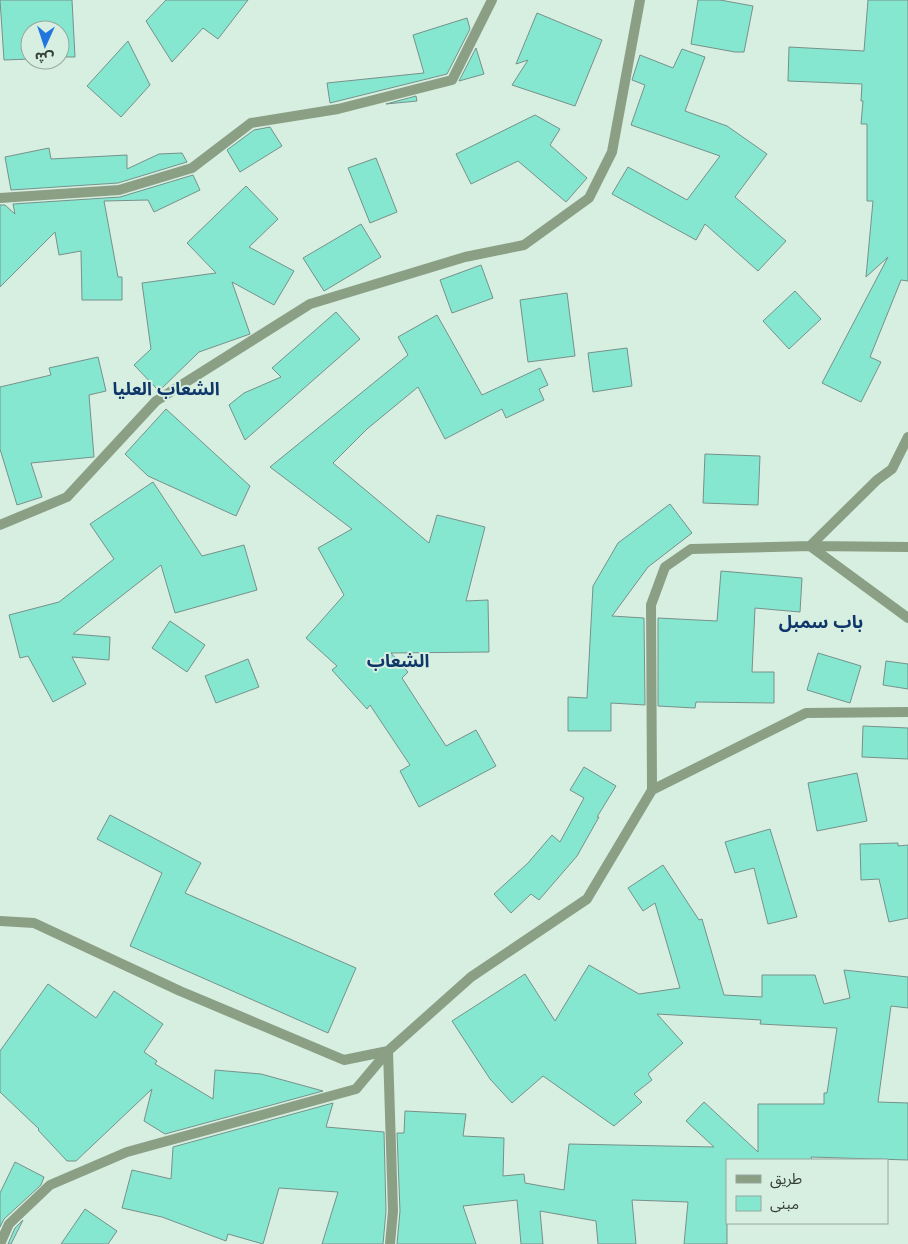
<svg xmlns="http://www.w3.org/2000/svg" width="908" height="1244" viewBox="0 0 908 1244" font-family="Helvetica,'Noto Sans Arabic',sans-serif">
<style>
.building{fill:#86e7d1;stroke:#76918a}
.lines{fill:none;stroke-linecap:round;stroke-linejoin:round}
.minor{stroke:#8b9f85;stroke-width:10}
.labels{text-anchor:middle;stroke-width:4;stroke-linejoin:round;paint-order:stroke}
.district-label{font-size:18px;font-weight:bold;fill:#0f3669;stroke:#d7efe0}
</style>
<rect width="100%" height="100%" fill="#d7efe0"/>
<path class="building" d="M 0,0 L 72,0 L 75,57 L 60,57 L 60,30 L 30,30 L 30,59 L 4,60 Z
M 166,0 L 248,0 L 218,39 L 203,28 L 172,62 L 146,21 Z
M 698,0 L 720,0 L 753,6 L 744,52 L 735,52 L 691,44 Z
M 868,0 L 908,0 L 908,281 L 901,280 L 870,357 L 881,362 L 861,402 L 822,383 L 888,257 L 866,277 L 873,201 L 867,201 L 867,124 L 861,124 L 863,101 L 861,101 L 862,84 L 788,81 L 789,47 L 864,51 Z
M 537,13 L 602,40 L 575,106 L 512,85 L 528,60 L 516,64 Z
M 467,18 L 470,29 L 447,74 L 330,103 L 327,83 L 424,73 L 413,35 Z
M 128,41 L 150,85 L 121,117 L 87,86 Z
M 476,48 L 484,74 L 459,81 Z
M 682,49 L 705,57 L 685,111 L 727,126 L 767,154 L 735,197 L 786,241 L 758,271 L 705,224 L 696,240 L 612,194 L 628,167 L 687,200 L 720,156 L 631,125 L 645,85 L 632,80 L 640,55 L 673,68 Z
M 416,96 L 417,101 L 386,104 Z
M 535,115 L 560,129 L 550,145 L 587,178 L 566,202 L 518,161 L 471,184 L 456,154 Z
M 270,127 L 282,146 L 240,172 L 227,150 L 254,130 Z
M 49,148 L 51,159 L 127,155 L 127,169 L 159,154 L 182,153 L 187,162 L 118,183 L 11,190 L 5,157 Z
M 376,158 L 397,212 L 370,223 L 348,168 Z
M 193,175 L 200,190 L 154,212 L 148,200 L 104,201 L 118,277 L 122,277 L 122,300 L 82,300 L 81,251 L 59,255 L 55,232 L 0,287 L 0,205 L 5,205 L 15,214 L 13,204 L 120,197 Z
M 246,186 L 278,219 L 249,247 L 294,271 L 274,305 L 232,282 L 250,334 L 199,352 L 159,391 L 134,365 L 151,349 L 142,283 L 216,273 L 187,243 Z
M 361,224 L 381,257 L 324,291 L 303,258 Z
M 481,265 L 493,298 L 452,313 L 440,280 Z
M 795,291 L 821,319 L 789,349 L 763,321 Z
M 567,293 L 575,356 L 528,362 L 520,300 Z
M 336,312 L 360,339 L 245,440 L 229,405 L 244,393 L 281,377 L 272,368 Z
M 437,315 L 482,395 L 540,368 L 548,385 L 539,389 L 544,400 L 506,418 L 502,409 L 445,439 L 418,387 L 367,429 L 333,463 L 429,543 L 437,515 L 485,527 L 466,601 L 488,600 L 489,652 L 391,653 L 408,672 L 402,678 L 446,746 L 476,730 L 496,766 L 419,807 L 400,771 L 410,765 L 370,705 L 367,709 L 332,670 L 337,666 L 306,638 L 344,595 L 318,548 L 352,529 L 270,467 L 408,355 L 398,337 Z
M 627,348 L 632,386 L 593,392 L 588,353 Z
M 98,357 L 106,391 L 89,395 L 94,457 L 31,463 L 42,497 L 17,505 L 0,449 L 0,387 L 51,375 L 49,368 Z
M 166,409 L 250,486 L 236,516 L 148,476 L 125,454 Z
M 705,454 L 760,456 L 758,505 L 703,503 Z
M 153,482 L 202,556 L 244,545 L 257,590 L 175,613 L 161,565 L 73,634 L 110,637 L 109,660 L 72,657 L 86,684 L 53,702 L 28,656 L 20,658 L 9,615 L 59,602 L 114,559 L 90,524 Z
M 670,504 L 692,533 L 648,567 L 612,616 L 644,618 L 645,705 L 611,703 L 611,731 L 568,731 L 568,697 L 587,698 L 593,586 L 618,543 Z
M 721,571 L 802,578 L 800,612 L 755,608 L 752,672 L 774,672 L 774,703 L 696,702 L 695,708 L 658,706 L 658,618 L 717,621 Z
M 170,621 L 205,645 L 187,672 L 152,648 Z
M 818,653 L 861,666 L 850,703 L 807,690 Z
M 248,659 L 259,687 L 216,703 L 205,676 Z
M 886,661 L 908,664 L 908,689 L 883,685 Z
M 863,726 L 908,728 L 908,759 L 862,757 Z
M 584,767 L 616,786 L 597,817 L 599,817 L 577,856 L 539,900 L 531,894 L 511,913 L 494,894 L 528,863 L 552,835 L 560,842 L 584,798 L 570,790 Z
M 857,773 L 867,821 L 817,831 L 808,783 Z
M 110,815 L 201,863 L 185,893 L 356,968 L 328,1033 L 130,946 L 162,873 L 97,839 Z
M 770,829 L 797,917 L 768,924 L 754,868 L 735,873 L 725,842 Z
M 898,843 L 898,846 L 908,845 L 908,918 L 889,922 L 879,879 L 861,880 L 860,844 Z
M 663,865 L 699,920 L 702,919 L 724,995 L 762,997 L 762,975 L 815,975 L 824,1004 L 850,998 L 844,970 L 908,977 L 908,1008 L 891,1006 L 878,1102 L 908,1103 L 908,1160 L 811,1157 L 812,1160 L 729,1160 L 727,1159 L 727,1244 L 684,1244 L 688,1202 L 632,1200 L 636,1244 L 598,1244 L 596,1221 L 540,1211 L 543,1244 L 521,1244 L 517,1200 L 463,1206 L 476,1244 L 397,1244 L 400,1211 L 397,1133 L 404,1133 L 405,1111 L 466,1114 L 463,1136 L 504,1138 L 503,1176 L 524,1174 L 525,1183 L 564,1190 L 569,1144 L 714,1147 L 686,1121 L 704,1102 L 758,1152 L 758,1104 L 824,1104 L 824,1093 L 827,1093 L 837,1028 L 760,1024 L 761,1020 L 657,1014 L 683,1043 L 648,1074 L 652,1080 L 634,1094 L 642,1102 L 614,1126 L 543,1076 L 512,1103 L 490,1079 L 452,1021 L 525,974 L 555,1021 L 589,965 L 639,994 L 680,988 L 655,903 L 643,911 L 628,888 Z
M 48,984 L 96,1018 L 114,991 L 163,1024 L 144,1052 L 157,1061 L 155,1064 L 213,1099 L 215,1070 L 261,1074 L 323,1091 L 165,1134 L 144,1121 L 152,1089 L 76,1161 L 67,1161 L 38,1130 L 39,1129 L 0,1092 L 0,1051 Z
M 333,1103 L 326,1127 L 384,1132 L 386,1211 L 383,1244 L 322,1244 L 338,1192 L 279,1188 L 263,1244 L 228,1234 L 226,1241 L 162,1217 L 122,1208 L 132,1170 L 171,1179 L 173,1147 Z
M 15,1162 L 44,1177 L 41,1185 L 4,1219 L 0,1227 L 0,1193 Z
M 85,1209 L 117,1231 L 108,1244 L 61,1244 Z
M 23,1220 L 11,1244 L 8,1244 L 15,1228 Z"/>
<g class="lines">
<path class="minor" d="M 0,198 L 119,190 L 192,168 L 251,123 L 338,109 L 452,80 L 492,0
M 908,437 L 892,469 L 877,480 L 810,546 L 908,618
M 0,525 L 67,497 L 156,401 L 310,304 L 465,257 L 524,245 L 589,198 L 612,152 L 640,0
M 652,790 L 651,605 L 665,567 L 691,549 L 810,546 L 908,547
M 0,921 L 34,923 L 180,991 L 344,1060 L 388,1051 L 471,977 L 587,899 L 652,790 L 806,713 L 908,712
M 388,1051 L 393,1211 L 390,1244
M 0,1244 L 9,1224 L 50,1185 L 127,1152 L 356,1089 L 388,1051"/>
</g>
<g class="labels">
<g class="district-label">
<text x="166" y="395">الشعاب العليا</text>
<text x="821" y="628">باب سمبل</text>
<text x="398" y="667">الشعاب</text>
</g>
</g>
<rect x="726" y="1159" width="162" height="65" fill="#d7efe0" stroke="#96a89d"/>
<rect x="736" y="1175" width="25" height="8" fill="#8b9f85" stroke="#96a89d"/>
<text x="770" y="1184" font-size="15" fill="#343e38">طريق</text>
<rect x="736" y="1196" width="25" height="15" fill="#86e7d1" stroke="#96a89d"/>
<text x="770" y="1209" font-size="15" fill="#343e38">مبنى</text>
<g transform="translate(45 45) rotate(183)"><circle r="24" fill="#d7efe0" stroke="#96a89d"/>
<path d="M0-4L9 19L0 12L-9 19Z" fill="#2275df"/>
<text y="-8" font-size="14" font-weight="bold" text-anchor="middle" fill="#343e38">ش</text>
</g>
</svg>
